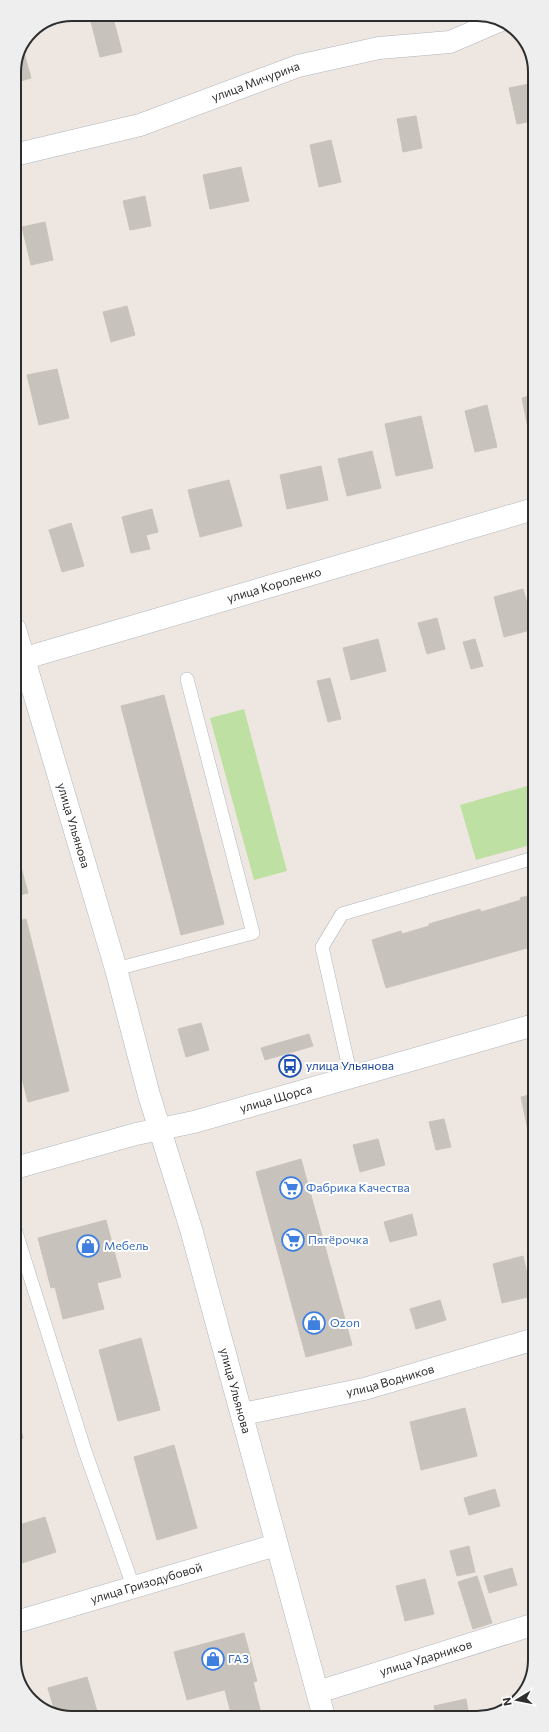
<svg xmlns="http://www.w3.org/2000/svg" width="549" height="1732" viewBox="0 0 549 1732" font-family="Commissioner,sans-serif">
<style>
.green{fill:#bee0a2}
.building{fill:#c7c2bc;stroke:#cac3bb}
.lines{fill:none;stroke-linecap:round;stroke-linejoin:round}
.service-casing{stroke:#b1b5bd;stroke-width:14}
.minor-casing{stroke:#b1b5bd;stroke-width:23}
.secondary-casing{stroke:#b1b5bd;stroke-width:23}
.service{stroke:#fff;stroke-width:13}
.minor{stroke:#fff;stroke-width:22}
.secondary{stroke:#fff;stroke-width:22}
.labels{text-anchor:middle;stroke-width:4;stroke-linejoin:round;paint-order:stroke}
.street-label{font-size:12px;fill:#2e2e2e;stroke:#fff}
.transit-label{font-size:12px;fill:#164399;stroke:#fff;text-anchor:start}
.shop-label{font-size:12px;fill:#366cbe;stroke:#fff;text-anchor:start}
.rim{fill:none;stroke:#2e2e2e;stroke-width:2}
</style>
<rect width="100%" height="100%" fill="#eee7e1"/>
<path class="green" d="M 244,709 L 287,871 L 254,880 L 210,718 Z
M 534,784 L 534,844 L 476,860 L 460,805 Z"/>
<path class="building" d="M 89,14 L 112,14 L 122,52 L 100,57 Z
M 23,49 L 31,78 L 14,83 L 14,68 Z
M 529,84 L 533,105 L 533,121 L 517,124 L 509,88 Z
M 416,116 L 422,148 L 403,152 L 397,119 Z
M 331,140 L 341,182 L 319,187 L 310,145 Z
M 241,167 L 249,201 L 210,209 L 203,175 Z
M 145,196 L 151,226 L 130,230 L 123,201 Z
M 45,222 L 53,260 L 31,265 L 22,227 Z
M 127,306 L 135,335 L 111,342 L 103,312 Z
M 57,369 L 69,418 L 39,425 L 27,375 Z
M 533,395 L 534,432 L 529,433 L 522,398 Z
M 487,405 L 497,447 L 475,452 L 465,411 Z
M 421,416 L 433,468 L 396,476 L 385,424 Z
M 372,451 L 381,488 L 347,496 L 338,459 Z
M 321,466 L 328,500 L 287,509 L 280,475 Z
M 229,480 L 242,526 L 200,537 L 188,490 Z
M 152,509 L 158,532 L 146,535 L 150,549 L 131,553 L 122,517 Z
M 71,523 L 84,566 L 62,572 L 49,530 Z
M 523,589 L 534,629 L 504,637 L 494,597 Z
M 437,618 L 445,649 L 427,654 L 418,623 Z
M 378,639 L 386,671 L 351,680 L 343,648 Z
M 475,639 L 483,666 L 471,669 L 463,642 Z
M 330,678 L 341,719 L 328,722 L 317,681 Z
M 164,695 L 224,924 L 181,935 L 121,706 Z
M 18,856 L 28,893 L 15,896 L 15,857 Z
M 534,894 L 534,946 L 386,988 L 372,940 L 401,931 L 402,934 L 429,926 L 429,924 L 480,909 L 481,912 L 521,900 L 520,898 Z
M 26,919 L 69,1091 L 28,1102 L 15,1051 L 15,922 Z
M 201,1023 L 209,1050 L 186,1057 L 178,1029 Z
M 309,1034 L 313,1046 L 265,1060 L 261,1048 Z
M 534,1094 L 534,1134 L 529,1135 L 521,1097 Z
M 444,1119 L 451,1147 L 436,1150 L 429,1122 Z
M 378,1139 L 385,1165 L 360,1172 L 353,1145 Z
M 301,1159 L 352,1345 L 306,1357 L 256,1172 Z
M 412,1214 L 417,1235 L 390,1242 L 384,1222 Z
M 106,1220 L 121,1277 L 97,1283 L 104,1309 L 63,1319 L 55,1287 L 51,1288 L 38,1238 Z
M 523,1256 L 532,1296 L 502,1303 L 493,1264 Z
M 440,1300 L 446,1320 L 416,1329 L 410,1309 Z
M 141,1338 L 160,1410 L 118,1421 L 99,1350 Z
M 465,1408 L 477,1456 L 421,1470 L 410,1422 Z
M 16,1410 L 23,1438 L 16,1440 Z
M 174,1445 L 197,1528 L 157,1540 L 134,1457 Z
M 495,1489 L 500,1506 L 469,1515 L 464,1498 Z
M 45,1517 L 56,1552 L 16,1565 L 16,1526 Z
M 469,1546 L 475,1572 L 457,1576 L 450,1551 Z
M 512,1568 L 517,1585 L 489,1593 L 484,1576 Z
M 477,1576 L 492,1623 L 473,1629 L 458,1582 Z
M 425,1579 L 434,1614 L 405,1621 L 396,1586 Z
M 244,1633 L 257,1681 L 187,1700 L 174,1652 Z
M 87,1677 L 99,1718 L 68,1718 L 55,1712 L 48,1688 Z
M 253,1682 L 262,1717 L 232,1717 L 225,1690 Z
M 466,1699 L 469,1716 L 436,1716 L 434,1706 Z"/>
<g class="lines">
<g class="service-casing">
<path id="service" d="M 116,969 L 253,933 L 187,679
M 351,1077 L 322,947 L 342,914 L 534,858
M 15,1229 L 85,1451 L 133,1586"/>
</g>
<g class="minor-casing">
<g id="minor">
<path id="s1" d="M 14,155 L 140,125 L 298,66 L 379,48 L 450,42 L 499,21"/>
<path id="s2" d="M 15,629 L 116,969 L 149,1095 L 191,1229 L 324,1717"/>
<path id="s3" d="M 15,661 L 534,509"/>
<path id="s4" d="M 243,1414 L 364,1389 L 535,1339"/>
<path id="s5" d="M 16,1622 L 276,1545"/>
<path id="s6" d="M 318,1692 L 535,1624"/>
</g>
</g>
<g class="secondary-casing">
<g id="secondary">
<path id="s7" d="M 15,1168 L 136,1134 L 194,1122 L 534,1025"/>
</g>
</g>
<use href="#service" class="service"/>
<use href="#minor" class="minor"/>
<use href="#secondary" class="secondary"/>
</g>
<defs>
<g id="bus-ring" transform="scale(1.15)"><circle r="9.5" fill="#fff" stroke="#1a4fb4" stroke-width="1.5"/><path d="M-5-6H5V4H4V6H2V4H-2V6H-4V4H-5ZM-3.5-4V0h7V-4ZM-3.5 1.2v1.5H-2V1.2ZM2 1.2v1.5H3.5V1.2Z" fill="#1a4fb4"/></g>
<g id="supermarket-ring" transform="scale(1.15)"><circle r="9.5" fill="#fff" stroke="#3f7fe0" stroke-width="1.5"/><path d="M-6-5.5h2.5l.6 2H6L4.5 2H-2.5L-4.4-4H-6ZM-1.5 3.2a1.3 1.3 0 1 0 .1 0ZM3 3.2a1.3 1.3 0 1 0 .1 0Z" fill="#3f7fe0"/></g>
<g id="shop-ring" transform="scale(1.15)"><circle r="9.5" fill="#fff" stroke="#3f7fe0" stroke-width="1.5"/><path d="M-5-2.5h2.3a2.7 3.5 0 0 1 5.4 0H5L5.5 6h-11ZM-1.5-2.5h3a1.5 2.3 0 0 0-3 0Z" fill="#3f7fe0"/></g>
</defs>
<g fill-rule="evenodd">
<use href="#bus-ring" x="290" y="1066"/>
<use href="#supermarket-ring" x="291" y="1188"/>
<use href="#supermarket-ring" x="293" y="1240"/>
<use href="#shop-ring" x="88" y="1246"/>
<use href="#shop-ring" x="314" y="1323"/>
<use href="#shop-ring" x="213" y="1659"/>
</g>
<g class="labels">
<g class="street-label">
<text dy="4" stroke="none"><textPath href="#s1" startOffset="253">улица Мичурина</textPath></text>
<text dy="4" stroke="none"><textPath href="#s3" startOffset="270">улица Короленко</textPath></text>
<text dy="4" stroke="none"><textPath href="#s2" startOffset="205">улица Ульянова</textPath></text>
<text dy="4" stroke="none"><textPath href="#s7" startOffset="270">улица Щорса</textPath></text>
<text dy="4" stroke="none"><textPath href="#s4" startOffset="151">улица Водников</textPath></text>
<text dy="4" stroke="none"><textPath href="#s2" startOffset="793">улица Ульянова</textPath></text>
<text dy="4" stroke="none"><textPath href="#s5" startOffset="136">улица Гризодубовой</textPath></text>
<text dy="4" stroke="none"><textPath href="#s6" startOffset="113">улица Ударников</textPath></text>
</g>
<g class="transit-label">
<text x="306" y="1070">улица Ульянова</text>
</g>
<g class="shop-label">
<text x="306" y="1192">Фабрика Качества</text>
<text x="308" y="1244">Пятёрочка</text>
<text x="104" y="1250">Мебель</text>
<text x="330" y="1327">Ozon</text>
<text x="228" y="1663">ГАЗ</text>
</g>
</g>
<path d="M0 0H549V1732H0ZM72 21H477A51 51 0 0 1 528 72V1660A51 51 0 0 1 477 1711H72A51 51 0 0 1 21 1660V72A51 51 0 0 1 72 21Z" fill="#eee" fill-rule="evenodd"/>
<path class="rim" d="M72 21H477A51 51 0 0 1 528 72V1660A51 51 0 0 1 477 1711H72A51 51 0 0 1 21 1660V72A51 51 0 0 1 72 21Z"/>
<g transform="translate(517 1700) rotate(260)" stroke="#ffffff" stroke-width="3" paint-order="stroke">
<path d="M0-3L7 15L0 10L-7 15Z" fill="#2e2e2e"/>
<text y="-6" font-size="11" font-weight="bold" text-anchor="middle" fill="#2e2e2e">N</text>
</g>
</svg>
